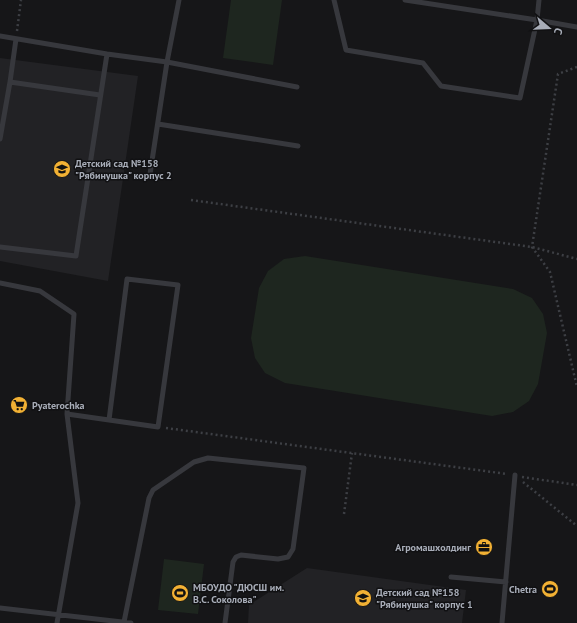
<svg xmlns="http://www.w3.org/2000/svg" width="577" height="623" viewBox="0 0 577 623" font-family="'PT Sans',sans-serif">
<style>
.built{fill:#222225}
.green{fill:#1e261f}
.lines{fill:none;stroke-linecap:round;stroke-linejoin:round}
.path{stroke:#3d3f44;stroke-width:2.5;stroke-dasharray:2 3;stroke-linecap:butt}
.service{stroke:#37383d;stroke-width:5}
.labels{text-anchor:middle;stroke-width:3;stroke-linejoin:round;paint-order:stroke}
.poi-label{font-size:10px;font-weight:bold;fill:#a8adb8;stroke:#111113;text-anchor:start}
</style>
<rect width="100%" height="100%" fill="#161618"/>
<path class="built" d="M 0,58 L 138,76 L 108,281 L 0,261 Z
M 307,568 L 466,590 L 462,623 L 248,623 L 249,605 Z"/>
<path class="green" d="M 231,0 L 282,0 L 273,65 L 223,58 Z
M 305,256 L 513,289 L 532,298 L 543,314 L 547,333 L 538,384 L 529,401 L 513,412 L 492,416 L 285,383 L 265,373 L 255,358 L 251,338 L 259,288 L 268,271 L 284,259 Z
M 164,559 L 204,564 L 198,614 L 158,610 Z"/>
<g class="lines">
<path class="path" d="M 17,31 L 21,0
M 577,67 L 558,74 L 532,247 L 550,272 L 577,387
M 191,200 L 532,247 L 577,259
M 166,428 L 507,474
M 522,477 L 577,485
M 523,482 L 577,526
M 344,514 L 352,453"/>
<path class="service" d="M 334,0 L 346,50 L 423,63 L 441,86 L 520,98 L 537,20 L 539,0
M 405,0 L 537,20 L 577,27
M 0,36 L 107,54 L 167,62 L 297,87
M 16,39 L 10,82 L 100,95
M 158,124 L 298,146
M 0,139 L 10,82
M 150,174 L 167,62 L 179,0
M 0,247 L 76,256 L 107,54
M 0,283 L 40,291 L 74,314 L 67,414 L 78,503 L 57,623
M 67,414 L 158,427 L 178,285 L 127,279 L 109,420
M 451,577 L 506,582
M 0,608 L 131,623
M 124,622 L 149,498 L 153,490 L 194,462 L 208,458 L 304,468 L 293,549 L 288,557 L 278,559 L 241,555 L 236,557 L 233,562 L 225,623
M 502,623 L 515,475"/>
</g>
<defs>
<g id="school-disc" transform="scale(0.9)"><circle r="9.5" fill="#f2b134" stroke="#111113"/><path d="M0-5L7-2L0 1L-7-2ZM-4 1L0 2.5L4 1V4Q0 6-4 4Z" fill="#111"/></g>
<g id="supermarket-disc" transform="scale(0.9)"><circle r="9.5" fill="#f2b134" stroke="#111113"/><path d="M-6-5.5h2.5l.6 2H6L4.5 2H-2.5L-4.4-4H-6ZM-1.5 3.2a1.3 1.3 0 1 0 .1 0ZM3 3.2a1.3 1.3 0 1 0 .1 0Z" fill="#111"/></g>
<g id="office-disc" transform="scale(0.9)"><circle r="9.5" fill="#f2b134" stroke="#111113"/><path d="M-6-3h4V-5.5h4V-3h4V5H-6ZM-1-4.5V-3h2v-1.5ZM-6 0V1H6V0Z" fill="#111"/></g>
<g id="stadium-disc" transform="scale(0.9)"><circle r="9.5" fill="#f2b134" stroke="#111113"/><path d="M0-5a6.5 5 0 1 0 0 10a6.5 5 0 1 0 0-10ZM-3.5-1.8h7v3.6h-7Z" fill="#111"/></g>
</defs>
<g fill-rule="evenodd">
<use href="#school-disc" x="62" y="169"/>
<use href="#supermarket-disc" x="19" y="405"/>
<use href="#office-disc" x="484" y="547"/>
<use href="#stadium-disc" x="550" y="589"/>
<use href="#stadium-disc" x="180" y="593"/>
<use href="#school-disc" x="363" y="598"/>
</g>
<g class="labels">
<g class="poi-label">
<text x="75" y="167">Детский сад №158<tspan x="75" dy="12">"Рябинушка" корпус 2</tspan></text>
<text x="32" y="409">Pyaterochka</text>
<text x="471" y="551" text-anchor="end">Агромашхолдинг</text>
<text x="193" y="591">МБОУДО "ДЮСШ им.<tspan x="193" dy="12">В.С. Соколова"</tspan></text>
<text x="537" y="593" text-anchor="end">Chetra</text>
<text x="376" y="596">Детский сад №158<tspan x="376" dy="12">"Рябинушка" корпус 1</tspan></text>
</g>
</g>
<g transform="translate(549 28) rotate(109)" stroke="#111113" stroke-width="3" paint-order="stroke">
<path d="M0-3L7 15L0 10L-7 15Z" fill="#a8adb8"/>
<text y="-6" font-size="11" font-weight="bold" text-anchor="middle" fill="#a8adb8">С</text>
</g>
</svg>
